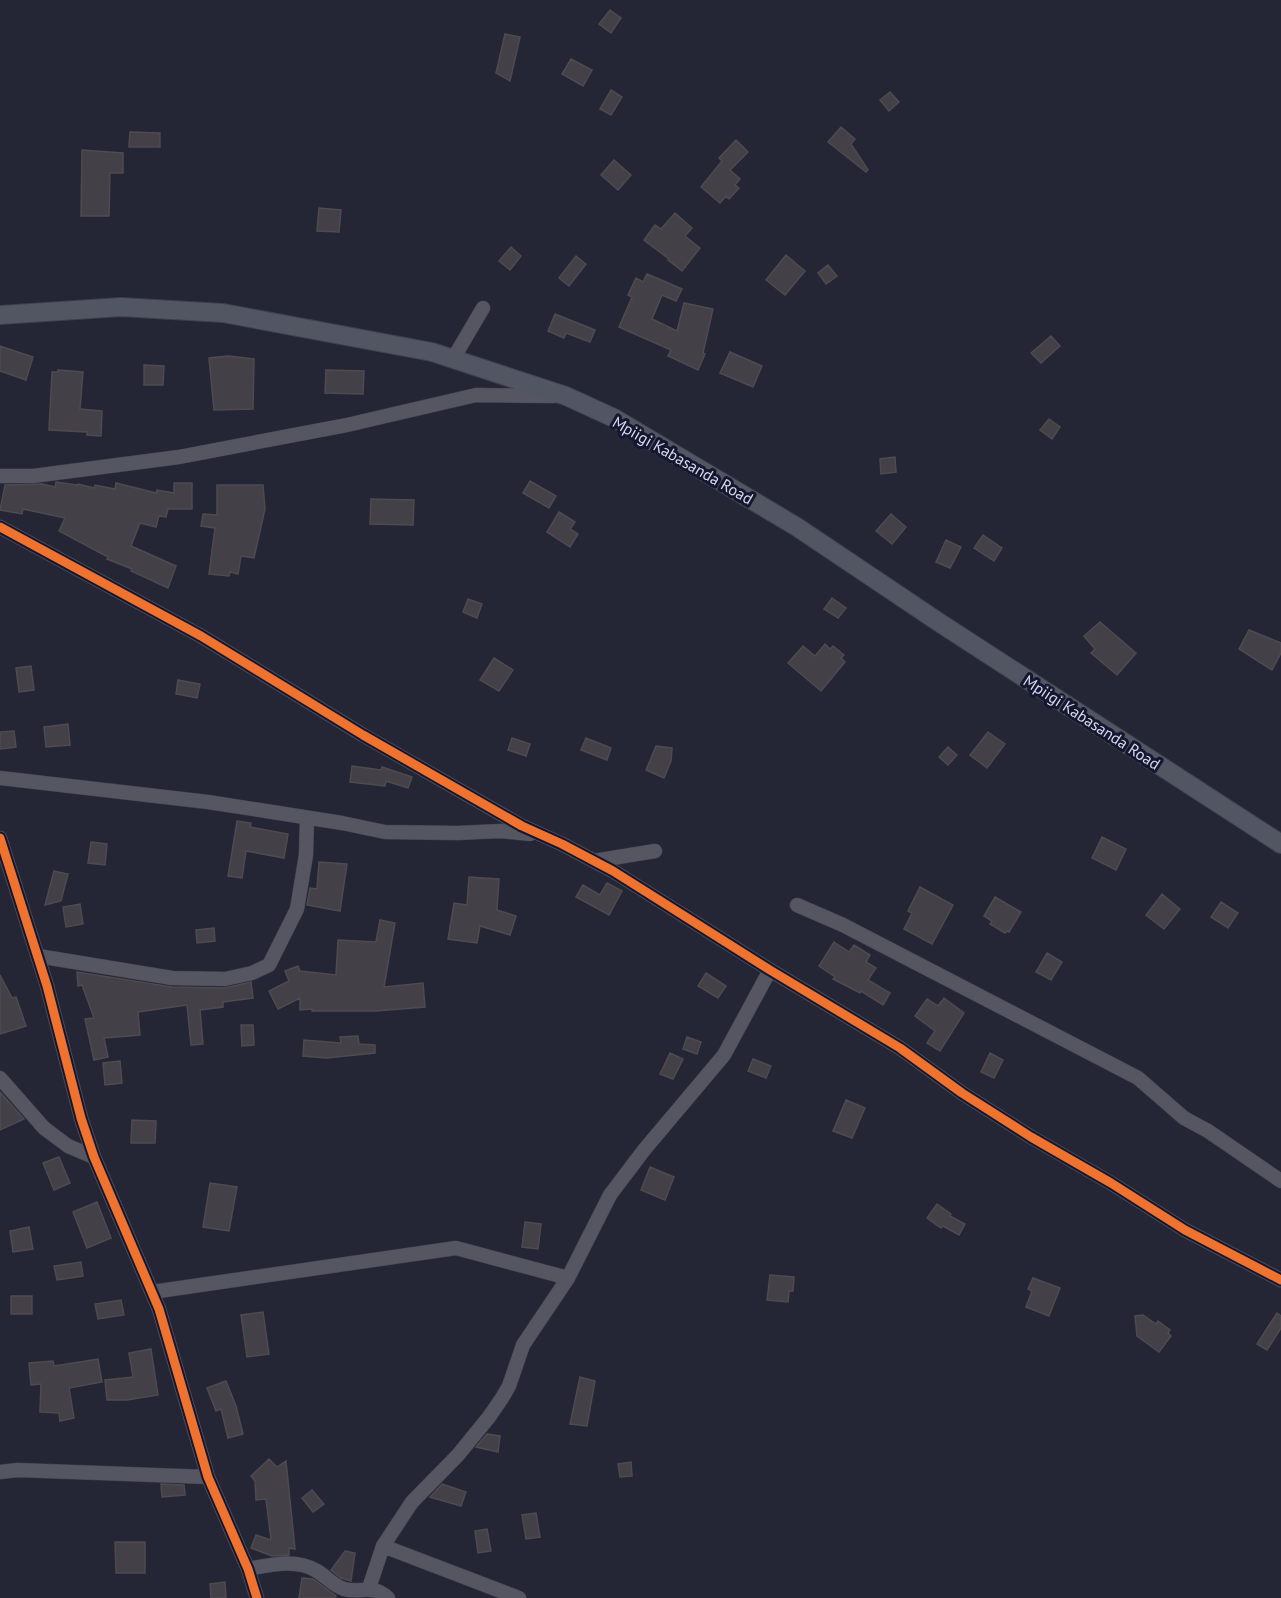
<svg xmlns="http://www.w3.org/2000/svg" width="1281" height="1598" viewBox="0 0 1281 1598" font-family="'PT Sans',sans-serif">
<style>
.building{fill:#444048;stroke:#4f4a50;stroke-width:1.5}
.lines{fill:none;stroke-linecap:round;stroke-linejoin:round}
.street-casing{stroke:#3f404d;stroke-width:15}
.secondary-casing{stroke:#3f404d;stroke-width:20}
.street{stroke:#555661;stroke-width:14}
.secondary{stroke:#525663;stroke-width:18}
.cycleway-casing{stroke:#151730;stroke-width:13}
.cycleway{stroke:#ef722f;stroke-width:9}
.labels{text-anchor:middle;stroke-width:6;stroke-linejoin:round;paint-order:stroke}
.street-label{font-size:16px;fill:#d6d9eb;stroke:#151730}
</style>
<rect width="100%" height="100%" fill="#242635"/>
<path class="building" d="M 610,10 L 621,18 L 611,33 L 599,24 Z
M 505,34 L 520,37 L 510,81 L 496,73 Z
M 571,59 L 592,70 L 583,86 L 562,74 Z
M 611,90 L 622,97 L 611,115 L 600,109 Z
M 890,92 L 899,102 L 889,111 L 880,100 Z
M 841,127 L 855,139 L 851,144 L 868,170 L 866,172 L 828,142 Z
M 130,132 L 160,133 L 160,147 L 129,147 Z
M 736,140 L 748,152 L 730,170 L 740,179 L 735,185 L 739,188 L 729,199 L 726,196 L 720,203 L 701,187 L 722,161 L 719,158 Z
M 82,150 L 123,153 L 123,173 L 110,173 L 109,216 L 81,216 Z
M 614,160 L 631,175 L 618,190 L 601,175 Z
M 319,208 L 341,210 L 339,232 L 317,231 Z
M 675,213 L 692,228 L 685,236 L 700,248 L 682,271 L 668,260 L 669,259 L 644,240 L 655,225 L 661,229 Z
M 511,247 L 521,256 L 510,270 L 499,261 Z
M 786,255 L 805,271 L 785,295 L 766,280 Z
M 576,256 L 586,264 L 569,286 L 559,278 Z
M 828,265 L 837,276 L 826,284 L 818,273 Z
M 647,274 L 682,289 L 676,301 L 662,295 L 652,319 L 677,331 L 684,303 L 713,309 L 703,353 L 705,354 L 698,370 L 668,356 L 671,350 L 619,327 L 632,297 L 628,295 L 636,278 L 643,282 Z
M 555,314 L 595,330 L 590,342 L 566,333 L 564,338 L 548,331 Z
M 1051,336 L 1060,346 L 1041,363 L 1031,353 Z
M 0,346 L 33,357 L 26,380 L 0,371 Z
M 730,352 L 762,366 L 753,387 L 720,373 Z
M 228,356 L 254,359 L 253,409 L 214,410 L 209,358 Z
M 144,365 L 164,366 L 163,385 L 144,385 Z
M 58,370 L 83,372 L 80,409 L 102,411 L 101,436 L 87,435 L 87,432 L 49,430 L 52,372 L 58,372 Z
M 326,370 L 364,371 L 363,394 L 325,393 Z
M 1049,419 L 1060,427 L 1052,439 L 1040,430 Z
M 895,457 L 896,472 L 881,474 L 880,459 Z
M 530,481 L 556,496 L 549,508 L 523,493 Z
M 56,482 L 77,485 L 78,484 L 94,488 L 95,485 L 115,489 L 116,483 L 156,493 L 157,490 L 174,493 L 174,483 L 192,483 L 192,509 L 168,509 L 166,517 L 159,516 L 156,527 L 140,523 L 131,546 L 176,566 L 168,588 L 131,571 L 132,569 L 107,559 L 108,557 L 59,531 L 65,518 L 23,509 L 22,514 L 0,510 L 5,485 L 42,484 L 55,487 Z
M 217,485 L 263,485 L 265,509 L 254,558 L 241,556 L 238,574 L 230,572 L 229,576 L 209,574 L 215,528 L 201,526 L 203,514 L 217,515 Z
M 371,499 L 414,500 L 413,525 L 370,524 Z
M 559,512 L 575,522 L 570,529 L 578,534 L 570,547 L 547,532 Z
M 891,514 L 906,527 L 892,544 L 876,531 Z
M 983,535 L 1002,548 L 994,561 L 974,548 Z
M 946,540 L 961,547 L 950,568 L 936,562 Z
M 832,598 L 846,608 L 838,618 L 824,609 Z
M 468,599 L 482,604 L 477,618 L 463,612 Z
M 1100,622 L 1136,653 L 1117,675 L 1091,653 L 1095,649 L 1084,636 Z
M 1249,630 L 1281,643 L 1281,653 L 1272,670 L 1239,649 Z
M 825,644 L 830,649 L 833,646 L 844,655 L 841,658 L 845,662 L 821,691 L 788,663 L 803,646 L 815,656 Z
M 494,658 L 513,670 L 499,691 L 480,680 Z
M 31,666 L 34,690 L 19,692 L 16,668 Z
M 178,680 L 200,684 L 197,698 L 176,694 Z
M 68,724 L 70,745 L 46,747 L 44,727 Z
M 14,731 L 16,747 L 0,749 L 0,732 Z
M 988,732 L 1005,744 L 987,768 L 970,755 Z
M 512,738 L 530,744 L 526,756 L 508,750 Z
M 586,738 L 611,748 L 607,760 L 581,750 Z
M 656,746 L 672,748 L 671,761 L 664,778 L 646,770 Z
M 948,747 L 957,755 L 948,765 L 939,757 Z
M 352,766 L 381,770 L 382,767 L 412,777 L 408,788 L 386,781 L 385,786 L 350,782 Z
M 237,821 L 251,823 L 250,827 L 288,834 L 284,858 L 246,851 L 242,878 L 228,876 Z
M 1102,837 L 1126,849 L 1116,870 L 1092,858 Z
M 91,842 L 107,844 L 105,865 L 88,863 Z
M 319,862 L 347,864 L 340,911 L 307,905 L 310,888 L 317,889 Z
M 54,871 L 68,874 L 61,901 L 45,905 Z
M 469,877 L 499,879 L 497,910 L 516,916 L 510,935 L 480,926 L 477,943 L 448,939 L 454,903 L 467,905 Z
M 607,883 L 622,891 L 609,915 L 576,897 L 583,885 L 600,895 Z
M 920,887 L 953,905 L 932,944 L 904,929 L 912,913 L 908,911 Z
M 1162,894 L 1180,909 L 1164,929 L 1146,915 Z
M 995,897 L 1021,912 L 1009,932 L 1007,931 L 1005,933 L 990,924 L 992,921 L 984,916 Z
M 1221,902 L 1238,913 L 1228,928 L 1211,917 Z
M 80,904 L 83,924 L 66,927 L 63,907 Z
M 380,920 L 395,923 L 384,987 L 423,983 L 425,1007 L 376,1011 L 312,1011 L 312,1009 L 300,1010 L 300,998 L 278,1009 L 269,991 L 289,981 L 285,971 L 298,966 L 300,971 L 336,975 L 338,940 L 376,942 Z
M 214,928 L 215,941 L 197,943 L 196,930 Z
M 834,942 L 849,952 L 854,945 L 870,955 L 866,962 L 876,968 L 868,980 L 890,993 L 883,1005 L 861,991 L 860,993 L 833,979 L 835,977 L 819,966 Z
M 1047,953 L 1062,962 L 1051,980 L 1036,972 Z
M 77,972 L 172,987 L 225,988 L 251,982 L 253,998 L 223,1002 L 223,1007 L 200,1010 L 203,1044 L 191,1045 L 187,1005 L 138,1012 L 140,1035 L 104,1038 L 108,1057 L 94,1060 L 85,1019 L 94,1018 L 82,985 L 78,986 Z
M 706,973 L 726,986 L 718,998 L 698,986 Z
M 0,975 L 12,998 L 16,997 L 26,1026 L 0,1034 Z
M 944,998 L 964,1013 L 940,1051 L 927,1043 L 935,1031 L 915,1016 L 927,999 L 938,1006 Z
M 241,1025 L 253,1025 L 254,1045 L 242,1046 Z
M 358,1036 L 359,1044 L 375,1045 L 375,1053 L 326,1058 L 303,1056 L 304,1040 L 341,1043 L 340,1037 Z
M 687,1037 L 701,1042 L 697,1054 L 683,1049 Z
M 670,1053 L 683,1059 L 673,1079 L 660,1074 Z
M 990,1053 L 1003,1060 L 994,1078 L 981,1072 Z
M 753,1059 L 771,1066 L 766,1078 L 748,1071 Z
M 120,1061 L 122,1083 L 105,1085 L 103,1063 Z
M 0,1092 L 24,1119 L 0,1130 Z
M 846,1100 L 865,1108 L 852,1138 L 833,1131 Z
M 132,1120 L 156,1121 L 155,1143 L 131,1143 Z
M 59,1157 L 70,1183 L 54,1190 L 43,1163 Z
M 650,1167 L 674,1177 L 665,1200 L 641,1190 Z
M 210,1183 L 237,1187 L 229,1231 L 203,1227 Z
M 97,1202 L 111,1238 L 87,1248 L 73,1212 Z
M 937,1204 L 951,1214 L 950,1216 L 965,1224 L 959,1235 L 943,1226 L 941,1228 L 927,1218 Z
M 525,1222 L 541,1224 L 538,1249 L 522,1247 Z
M 29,1227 L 33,1249 L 13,1252 L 10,1231 Z
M 81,1262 L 83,1276 L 57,1280 L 54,1266 Z
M 770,1275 L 794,1277 L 793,1291 L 789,1291 L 788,1302 L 767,1300 Z
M 1033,1278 L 1060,1288 L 1049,1316 L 1026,1307 L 1032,1291 L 1028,1289 Z
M 11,1296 L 32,1296 L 32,1314 L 11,1314 Z
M 121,1300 L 124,1315 L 98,1319 L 95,1304 Z
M 263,1312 L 269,1354 L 247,1357 L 241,1315 Z
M 1277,1313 L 1281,1316 L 1281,1328 L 1267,1350 L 1257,1344 Z
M 1143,1315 L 1156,1324 L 1158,1321 L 1170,1330 L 1168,1333 L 1171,1336 L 1159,1352 L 1137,1336 L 1135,1316 Z
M 151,1349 L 158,1395 L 127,1400 L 107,1400 L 105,1380 L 133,1377 L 129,1353 Z
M 98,1359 L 102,1382 L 69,1388 L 74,1418 L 60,1421 L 59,1413 L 40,1412 L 41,1384 L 31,1385 L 29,1363 L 53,1361 L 54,1366 Z
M 580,1377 L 595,1381 L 587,1426 L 570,1424 Z
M 226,1381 L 236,1406 L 243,1434 L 228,1438 L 221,1409 L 216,1411 L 207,1388 Z
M 487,1434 L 500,1436 L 498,1452 L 476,1447 Z
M 269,1459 L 277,1467 L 286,1461 L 295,1549 L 289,1548 L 289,1555 L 272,1556 L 251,1548 L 256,1535 L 271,1540 L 266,1499 L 256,1500 L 255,1481 L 251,1476 Z
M 631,1462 L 632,1476 L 620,1477 L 618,1464 Z
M 161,1484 L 184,1485 L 185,1495 L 162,1497 Z
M 442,1484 L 466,1492 L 461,1506 L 430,1497 Z
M 312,1490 L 324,1504 L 313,1512 L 302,1498 Z
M 536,1513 L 540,1537 L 526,1539 L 522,1515 Z
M 487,1529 L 491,1551 L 478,1553 L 475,1531 Z
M 115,1542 L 145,1542 L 145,1573 L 116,1573 Z
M 345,1551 L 355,1553 L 351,1581 L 341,1578 L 331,1570 Z
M 302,1578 L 313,1579 L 336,1596 L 335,1598 L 299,1598 Z
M 225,1582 L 226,1598 L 211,1598 L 210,1584 Z"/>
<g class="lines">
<g class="street-casing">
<path id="street" d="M 453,359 L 483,308
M 0,476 L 33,476 L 179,457 L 347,425 L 476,395 L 554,396
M 0,527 L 201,636 L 363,735 L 522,826 L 562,844 L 613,871 L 770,970 L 900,1048 L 962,1093 L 1031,1137 L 1111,1183 L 1185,1230 L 1281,1280
M 0,778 L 208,802 L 342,823 L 385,832 L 458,833 L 500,831 L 530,834
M 0,838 L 47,986 L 81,1118 L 94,1157 L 159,1309 L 208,1477 L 248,1569 L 257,1598
M 594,861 L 655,851
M 797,905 L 843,925 L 1138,1078 L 1184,1118 L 1208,1131 L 1281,1181
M 38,956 L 172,978 L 225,979 L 252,973 L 269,965 L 297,909 L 306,855 L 307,818
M 0,1078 L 44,1128 L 68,1146 L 94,1157
M 152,1292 L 456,1248 L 568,1278
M 0,1472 L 18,1470 L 208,1477
M 383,1546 L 519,1598
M 248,1569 C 270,1565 296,1558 317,1571 C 327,1577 332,1585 344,1589 C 361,1594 372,1583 388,1598
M 369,1588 L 383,1546 L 412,1502 L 458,1455 L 489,1417 L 502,1398 L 509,1386 L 523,1345 L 568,1278 L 610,1195 L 644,1150 L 724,1055 L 770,970"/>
</g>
<g class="secondary-casing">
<path id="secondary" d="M 0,315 L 121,307 L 223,313 L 432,352 L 566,396 L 614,418 L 797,527 L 940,623 L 1281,844"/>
</g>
<use href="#street" class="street"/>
<use href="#secondary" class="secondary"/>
<g class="cycleway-casing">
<path id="cycleway" d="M 0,527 L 201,636 L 363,735 L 522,826 L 562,844 L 613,871 L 770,970 L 900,1048 L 962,1093 L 1031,1137 L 1111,1183 L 1185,1230 L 1281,1280
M 0,838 L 47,986 L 81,1118 L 94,1157 L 159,1309 L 208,1477 L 248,1569 L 257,1598"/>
</g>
<use href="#cycleway" class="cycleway"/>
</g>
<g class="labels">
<g class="street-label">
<text transform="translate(683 460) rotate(30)" y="6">Mpiigi Kabasanda Road</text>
<text transform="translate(1092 722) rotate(33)" y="6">Mpiigi Kabasanda Road</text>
</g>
</g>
</svg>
